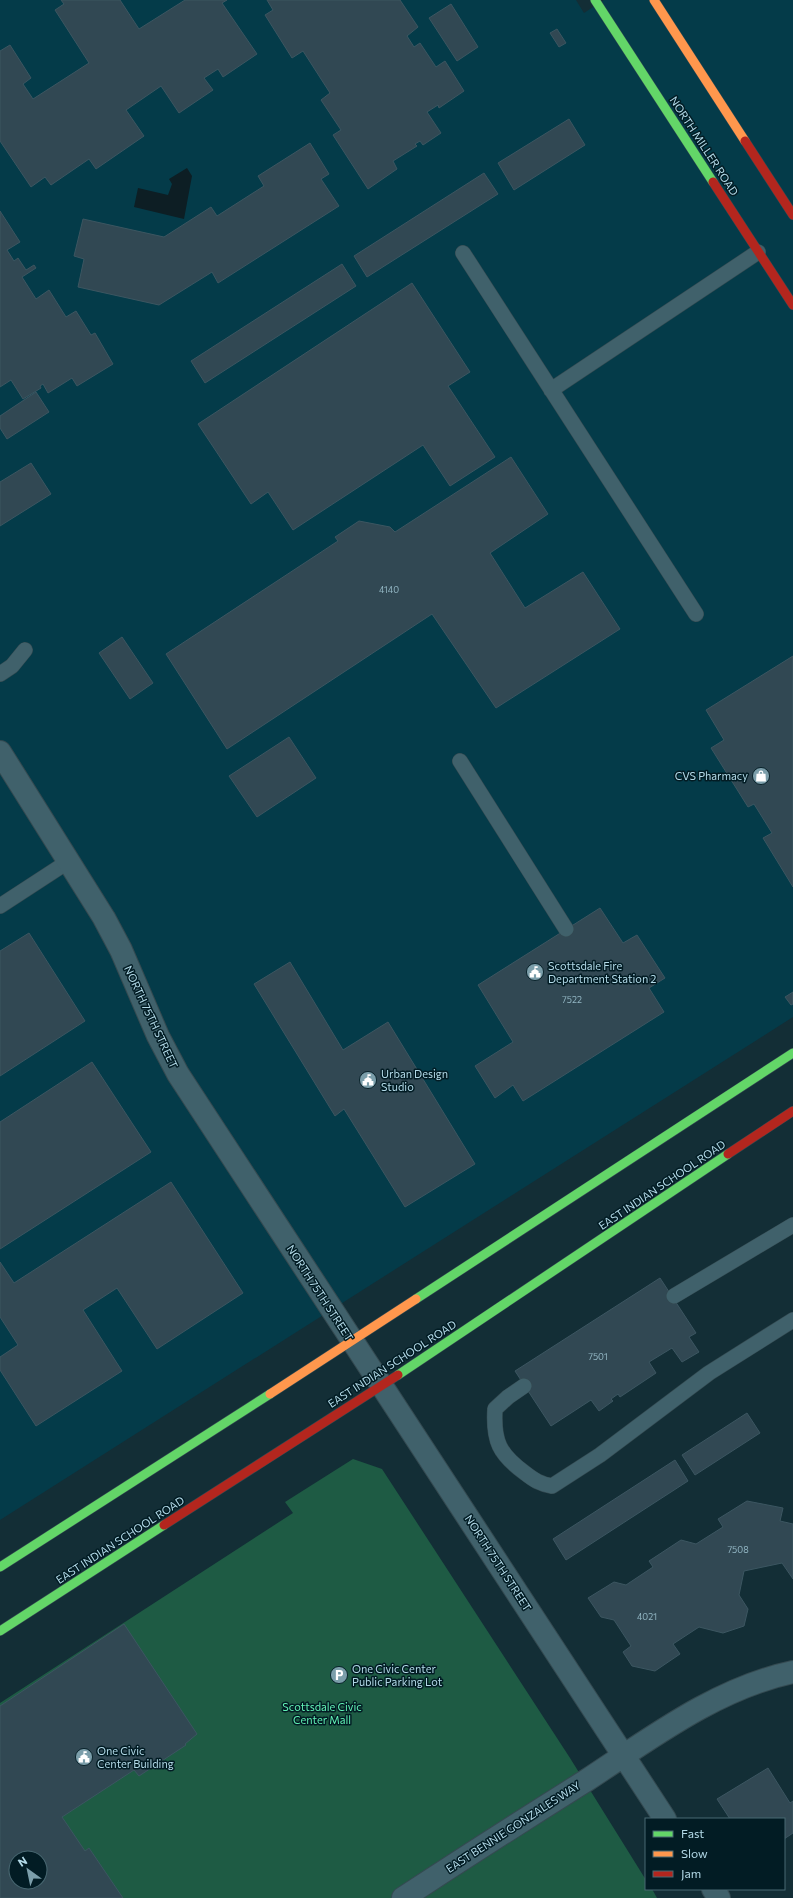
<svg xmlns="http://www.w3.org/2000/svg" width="793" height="1898" viewBox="0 0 793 1898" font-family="Commissioner,sans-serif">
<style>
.built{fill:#043b49}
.green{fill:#1e5b44;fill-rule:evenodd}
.water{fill:#0d1e24}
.building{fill:#314853;stroke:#3c5661;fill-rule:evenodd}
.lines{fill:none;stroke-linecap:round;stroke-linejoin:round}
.lane-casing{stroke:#344a51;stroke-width:16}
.street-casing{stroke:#344a51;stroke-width:24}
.fast-casing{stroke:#344a51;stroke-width:10}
.slow-casing{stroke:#344a51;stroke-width:10}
.jam-casing{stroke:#344a51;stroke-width:10}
.lane{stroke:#40616b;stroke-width:15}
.street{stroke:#40616b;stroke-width:22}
.fast{stroke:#63d668;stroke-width:9}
.slow{stroke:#ff974d;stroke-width:9}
.jam{stroke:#b3261e;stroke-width:9}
.labels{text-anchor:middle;stroke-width:3;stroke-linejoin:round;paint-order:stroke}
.number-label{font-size:9px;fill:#92b6c3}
.street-label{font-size:11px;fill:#b3dae8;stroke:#021c24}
.poi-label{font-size:11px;fill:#b3dae8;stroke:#021c24;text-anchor:start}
.park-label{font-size:11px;fill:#62f2b5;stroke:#021c24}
</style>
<rect width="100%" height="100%" fill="#132e36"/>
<path class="built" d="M 0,0 L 576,0 L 584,13 L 604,0 L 793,0 L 793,1017 L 0,1520 Z"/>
<path class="green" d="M 353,1459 L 382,1469 L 570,1758 L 646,1880 L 646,1889 L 652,1889 L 657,1898 L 0,1898 L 0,1703 L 293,1513 L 285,1502 ZM 16,1858 L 40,1858 L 40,1882 L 16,1882 Z"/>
<path class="water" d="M 187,168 L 192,176 L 184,219 L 134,207 L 138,188 L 168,195 L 172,184 L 169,179 Z"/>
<path class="building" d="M 61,0 L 120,0 L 139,29 L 185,0 L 227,0 L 222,3 L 257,54 L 223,77 L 218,69 L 204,78 L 213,90 L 179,113 L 161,86 L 126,110 L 144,136 L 96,169 L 89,159 L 51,185 L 45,177 L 31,187 L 0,141 L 0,51 L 10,45 L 31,78 L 23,84 L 33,99 L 89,63 L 55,10 L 64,4 Z
M 267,0 L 400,0 L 418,27 L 407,36 L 414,47 L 420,43 L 436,67 L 445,61 L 464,91 L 439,108 L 438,105 L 427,112 L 441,133 L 423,145 L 420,141 L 415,144 L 417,146 L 393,161 L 397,169 L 368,189 L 333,135 L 341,130 L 321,100 L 330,93 L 303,51 L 292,58 L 265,15 L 273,10 Z
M 451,4 L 478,47 L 457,61 L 429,18 Z
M 557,29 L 566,43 L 559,47 L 550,33 Z
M 569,119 L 585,145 L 514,190 L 498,163 Z
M 310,143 L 329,174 L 321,179 L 339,206 L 218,283 L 212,272 L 159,305 L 78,287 L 84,259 L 74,256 L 83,219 L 164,237 L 211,207 L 217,216 L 264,186 L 258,176 Z
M 484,173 L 498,194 L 367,277 L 354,256 Z
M 0,211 L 20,242 L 7,250 L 14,261 L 18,258 L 26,270 L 34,265 L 36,268 L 22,277 L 36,299 L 49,290 L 66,317 L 76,311 L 91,335 L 95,333 L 113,364 L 77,386 L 72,378 L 48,393 L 43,384 L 40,386 L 41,388 L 23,399 L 11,380 L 0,387 Z
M 342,264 L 356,286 L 205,383 L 191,361 Z
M 412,283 L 470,372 L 448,386 L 495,457 L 450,486 L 423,445 L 293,530 L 268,492 L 251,504 L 198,424 Z
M 36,392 L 49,412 L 7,439 L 0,428 L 0,416 Z
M 511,457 L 548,514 L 490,553 L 525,608 L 583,572 L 620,629 L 496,708 L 432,614 L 227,749 L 166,654 L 338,541 L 335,537 L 359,521 L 390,527 L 395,532 Z
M 31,463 L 51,494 L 0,526 L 0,482 Z
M 122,637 L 153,683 L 130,699 L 99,653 Z
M 793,656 L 793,887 L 763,838 L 772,833 L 754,804 L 748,807 L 711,748 L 724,740 L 706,710 Z
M 289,737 L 316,778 L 257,817 L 229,776 Z
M 600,908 L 623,943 L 637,935 L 665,978 L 649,988 L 664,1012 L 523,1101 L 513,1085 L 495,1098 L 475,1066 L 513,1042 L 478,985 Z
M 29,933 L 85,1021 L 0,1076 L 0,951 Z
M 290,962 L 343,1050 L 388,1022 L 475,1164 L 405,1207 L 344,1109 L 335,1116 L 254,984 Z
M 793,992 L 793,1004 L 791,1005 L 785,997 Z
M 92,1062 L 151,1152 L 0,1249 L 0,1122 Z
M 171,1182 L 243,1293 L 157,1349 L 117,1288 L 83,1310 L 122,1371 L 36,1426 L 0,1370 L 0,1357 L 18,1345 L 0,1317 L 0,1262 L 14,1283 Z
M 660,1278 L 696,1333 L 689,1337 L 699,1352 L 682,1362 L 672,1348 L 649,1362 L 656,1373 L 620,1397 L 618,1394 L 611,1399 L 613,1401 L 599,1411 L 591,1400 L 551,1426 L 515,1371 Z
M 747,1413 L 760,1433 L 695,1475 L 682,1455 Z
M 675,1460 L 688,1481 L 566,1560 L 553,1539 Z
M 747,1501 L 783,1508 L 780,1521 L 793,1524 L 793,1579 L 782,1563 L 744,1571 L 739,1595 L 748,1609 L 744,1626 L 723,1633 L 699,1627 L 673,1644 L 680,1654 L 655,1671 L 632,1666 L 623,1652 L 631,1646 L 614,1620 L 601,1617 L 588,1598 L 614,1582 L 626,1585 L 653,1567 L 649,1561 L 681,1540 L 696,1544 L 723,1527 L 718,1519 Z
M 124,1624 L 197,1734 L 185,1744 L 186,1745 L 139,1776 L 134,1770 L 62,1817 L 85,1851 L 89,1848 L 123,1898 L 0,1898 L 0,1706 ZM 16,1858 L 40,1858 L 40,1882 L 16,1882 Z
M 768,1768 L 790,1803 L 793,1801 L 793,1833 L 784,1839 L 784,1819 L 730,1819 L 717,1799 Z"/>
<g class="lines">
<g class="lane-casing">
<path id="lane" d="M 463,253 L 696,614
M 551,390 L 758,252
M 0,674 L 12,666 L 25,650
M 460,761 L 566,929
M 0,906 L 69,861
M 674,1296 L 793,1225
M 524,1386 L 508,1397 L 495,1409 C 493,1441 499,1454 525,1473 C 534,1480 540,1484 552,1486 L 600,1455 L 709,1373 L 793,1320"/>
</g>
<g class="street-casing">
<path id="street" d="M 0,752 L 104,918 L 121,950 L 158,1036 L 178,1074 L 665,1819
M 713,1889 L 719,1898
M 403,1898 C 464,1858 525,1819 587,1780 C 651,1738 717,1688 793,1672"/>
</g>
<g class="fast-casing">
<path id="fast" d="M 595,0 L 713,182
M 416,1299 L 793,1053
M 398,1375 L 728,1154
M 0,1567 L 270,1394
M 0,1631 L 164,1525"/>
</g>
<g class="slow-casing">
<path id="slow" d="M 654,0 L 745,141
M 270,1394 L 416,1299"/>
</g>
<g class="jam-casing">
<path id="jam" d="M 745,141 L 793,215
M 713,182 L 793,305
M 728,1154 L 793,1111
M 164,1525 L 398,1375"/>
</g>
<use href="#lane" class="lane"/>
<use href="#street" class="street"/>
<use href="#fast" class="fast"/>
<use href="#slow" class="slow"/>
<use href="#jam" class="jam"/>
</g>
<defs>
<g id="shop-disc" transform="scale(0.9)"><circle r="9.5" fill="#7b9eaa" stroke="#021c24"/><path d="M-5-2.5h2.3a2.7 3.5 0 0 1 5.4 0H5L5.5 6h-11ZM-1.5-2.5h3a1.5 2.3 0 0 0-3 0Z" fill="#fff"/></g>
<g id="civic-disc" transform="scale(0.9)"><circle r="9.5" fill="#7b9eaa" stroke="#021c24"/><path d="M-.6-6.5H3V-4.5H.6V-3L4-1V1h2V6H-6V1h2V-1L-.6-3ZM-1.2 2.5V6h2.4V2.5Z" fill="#fff"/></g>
<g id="parking-disc" transform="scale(0.9)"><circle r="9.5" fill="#7b9eaa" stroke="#021c24"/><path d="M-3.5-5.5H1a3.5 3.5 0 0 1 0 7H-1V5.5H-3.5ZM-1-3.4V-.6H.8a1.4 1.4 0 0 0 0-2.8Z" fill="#fff"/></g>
</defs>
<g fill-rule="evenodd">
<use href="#shop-disc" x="761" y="776"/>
<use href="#civic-disc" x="535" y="972"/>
<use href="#civic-disc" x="368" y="1080"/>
<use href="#parking-disc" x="339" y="1675"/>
<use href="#civic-disc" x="84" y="1757"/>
</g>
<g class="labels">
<g class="number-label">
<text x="389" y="593">4140</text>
<text x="572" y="1003">7522</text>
<text x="598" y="1360">7501</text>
<text x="738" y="1553">7508</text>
<text x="647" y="1620">4021</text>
</g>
<g class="street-label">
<text transform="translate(704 146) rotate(57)" y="4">NORTH MILLER ROAD</text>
<text transform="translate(151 1017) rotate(65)" y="4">NORTH 75TH STREET</text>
<text transform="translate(662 1185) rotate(-34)" y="4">EAST INDIAN SCHOOL ROAD</text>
<text transform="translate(320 1293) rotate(57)" y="4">NORTH 75TH STREET</text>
<text transform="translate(392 1364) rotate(-33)" y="4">EAST INDIAN SCHOOL ROAD</text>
<text transform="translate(120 1540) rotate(-33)" y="4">EAST INDIAN SCHOOL ROAD</text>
<text transform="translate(498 1563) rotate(57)" y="4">NORTH 75TH STREET</text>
<text transform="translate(513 1827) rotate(-33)" y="4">EAST BENNIE GONZALES WAY</text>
</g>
<g class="poi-label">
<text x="748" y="780" text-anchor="end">CVS Pharmacy</text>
<text x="548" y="970">Scottsdale Fire<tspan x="548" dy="13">Department Station 2</tspan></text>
<text x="381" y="1078">Urban Design<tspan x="381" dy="13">Studio</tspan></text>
<text x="352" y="1673">One Civic Center<tspan x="352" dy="13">Public Parking Lot</tspan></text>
<text x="97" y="1755">One Civic<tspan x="97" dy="13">Center Building</tspan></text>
</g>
<g class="park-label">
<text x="322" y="1711">Scottsdale Civic<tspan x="322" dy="13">Center Mall</tspan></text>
</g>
</g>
<rect x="645" y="1818" width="140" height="72" fill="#021c24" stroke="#496872"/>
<rect x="653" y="1831" width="20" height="6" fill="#63d668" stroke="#496872"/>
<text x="681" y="1838" font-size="12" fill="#b3dae8">Fast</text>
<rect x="653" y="1851" width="20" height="6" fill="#ff974d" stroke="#496872"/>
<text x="681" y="1858" font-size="12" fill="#b3dae8">Slow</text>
<rect x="653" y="1871" width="20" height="6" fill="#b3261e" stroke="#496872"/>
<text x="681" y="1878" font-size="12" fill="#b3dae8">Jam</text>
<g transform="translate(28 1870) rotate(327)"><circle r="19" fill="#021c24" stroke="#496872"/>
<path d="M0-3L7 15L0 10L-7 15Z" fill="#7b9eaa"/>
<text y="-6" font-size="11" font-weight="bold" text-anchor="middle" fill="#b3dae8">N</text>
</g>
</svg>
